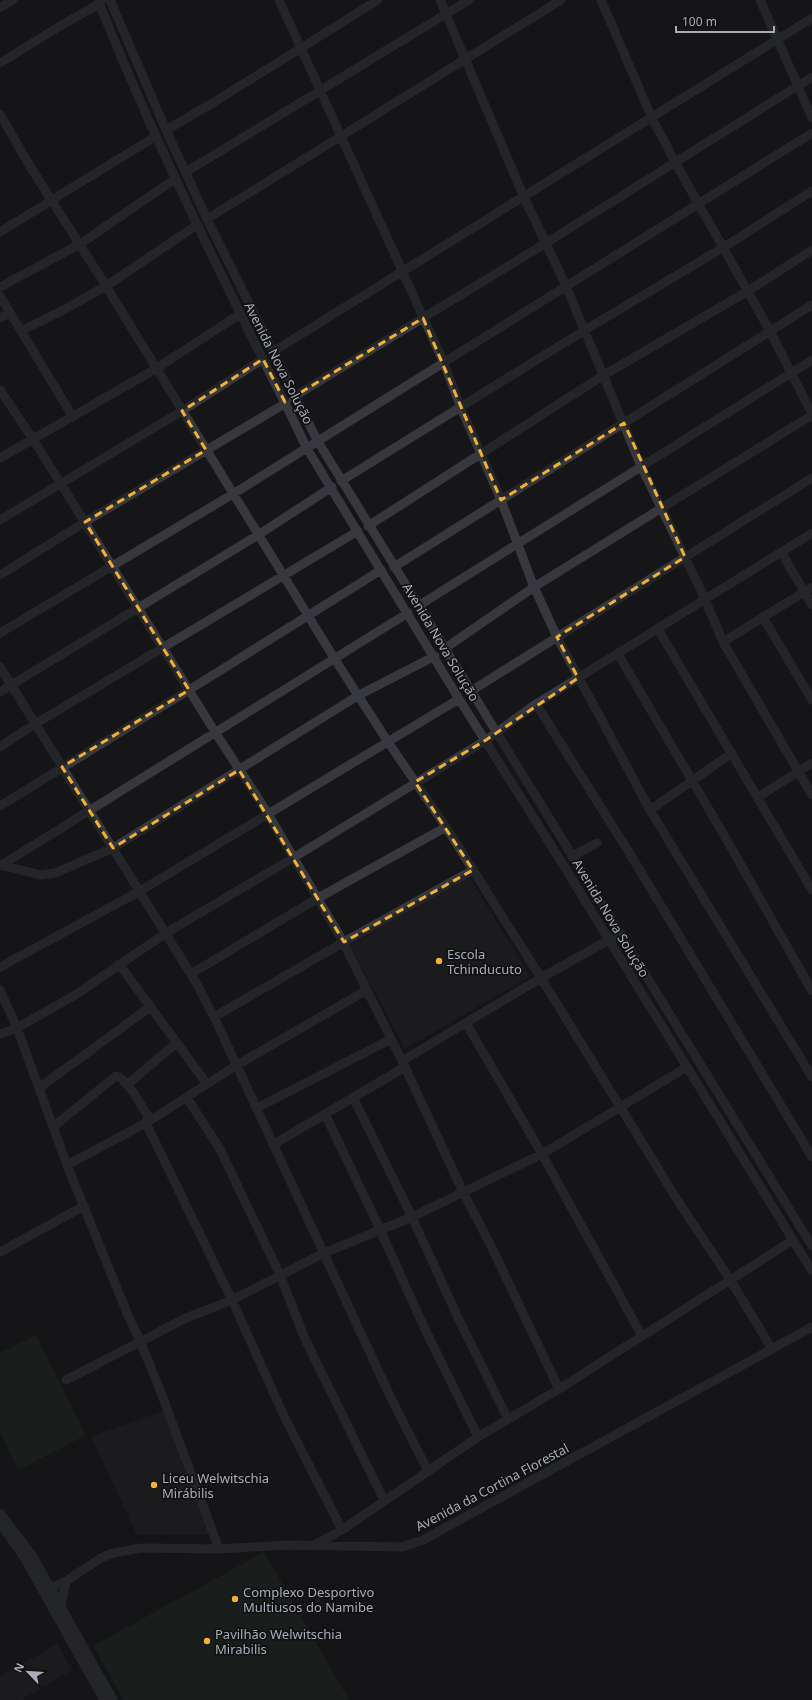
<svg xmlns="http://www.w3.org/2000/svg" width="812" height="1700" viewBox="0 0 812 1700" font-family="'Noto Sans',sans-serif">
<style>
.built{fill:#222225}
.green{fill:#1e261f}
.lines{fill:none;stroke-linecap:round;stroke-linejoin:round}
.minor{stroke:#37383d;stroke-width:9}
.marked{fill:none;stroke:#f2b134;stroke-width:3;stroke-dasharray:8 5;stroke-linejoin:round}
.poi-dot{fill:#f2b134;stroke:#111113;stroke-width:1.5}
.labels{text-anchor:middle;stroke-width:3.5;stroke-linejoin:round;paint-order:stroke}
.street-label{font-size:13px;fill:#a8adb8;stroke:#111113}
.poi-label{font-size:13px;fill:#a8adb8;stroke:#111113;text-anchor:start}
</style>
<rect width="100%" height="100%" fill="#161618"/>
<path class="built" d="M 469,877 L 530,976 L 405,1049 L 350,945 Z
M 167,1410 L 214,1534 L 137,1535 L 91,1436 Z
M 57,1644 L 72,1670 L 21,1700 L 0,1700 L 0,1677 Z"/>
<path class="green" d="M 36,1335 L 86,1435 L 18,1470 L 0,1432 L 0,1353 Z
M 264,1552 L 349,1700 L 124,1700 L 93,1646 Z"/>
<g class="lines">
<path class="minor" d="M 98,0 C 140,106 189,209 239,311 C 261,357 285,401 306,447 L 459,699 L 562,863 L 812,1271
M 110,0 L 166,130 L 207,219 L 317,440 L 812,1246
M 279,0 L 444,363 L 461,408 L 501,500 L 534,587 L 557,637 L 650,810 L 812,1077
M 440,0 L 524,197 L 566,286 L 641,466 L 705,599 L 723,642 L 812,795
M 601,0 L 652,118 L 675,162 L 770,331 L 812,414
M 760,0 L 812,118
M 0,7 L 13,0
M 0,63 L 60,26 L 99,4 L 102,0
M 0,114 L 28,163 L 106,286 L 334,658 L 388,742 L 446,827 L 541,978 L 678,1201 L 731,1281 L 772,1349
M 166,130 L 211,104 L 378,0
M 186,172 L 469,0
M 207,219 L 561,0
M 0,232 L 156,136
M 0,287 L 80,244 L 175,179
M 0,296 L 73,417
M 0,318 L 10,313
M 21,331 L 69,307 L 106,286 L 197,225
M 274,351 L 812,18
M 0,390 L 33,439 L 215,732 L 265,809 L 341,938 L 405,1067 L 463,1192 L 491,1246 L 559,1389
M 295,396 L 546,243 L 812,77
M 0,458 L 157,368 L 240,314
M 341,481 L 585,330 L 724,247 L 812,191
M 0,520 L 182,411 L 263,359
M 368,526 L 604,375 L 748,291 L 812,250
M 781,552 L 812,605
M 394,567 L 812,305
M 0,575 L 85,522 L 286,403
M 418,606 L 812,360
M 763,617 L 812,700
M 658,629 L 812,890
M 0,633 L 233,494 L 812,133
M 723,642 L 812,587
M 444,649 L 534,587 L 812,415
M 618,654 L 728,842 L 812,991
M 0,667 L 197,984 L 217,1023 L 390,1396 L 428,1471
M 471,691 L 812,478
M 0,692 L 258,535 L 332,487
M 536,704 L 627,849 L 812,1157
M 0,747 L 35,724 L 358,531
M 758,797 L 812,763
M 0,806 L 189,690 L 381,570
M 650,810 L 732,753
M 572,856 L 597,843
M 1,865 L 41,875 L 55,873 L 113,848 L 359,695 L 435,656
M 0,866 L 408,613
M 119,964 L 207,1084
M 0,967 L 140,891 L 459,699
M 191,974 L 318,898 L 446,827
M 0,990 L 17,1028 L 67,1165 L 127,1313 L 140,1341 L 160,1390 L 219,1549
M 214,1017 L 344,942 L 473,870
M 466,1023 L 542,1154 L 642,1336
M 0,1034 L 17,1028 L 75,995 L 166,933 L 293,858 L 486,740 L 536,704 L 812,533
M 402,1061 L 541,978 L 614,937
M 127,1085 L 176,1043
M 39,1088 L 150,1007
M 353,1097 L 412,1217 L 460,1322 L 508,1419
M 187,1098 L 220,1149 L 280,1275 L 305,1339 L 384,1500
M 257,1108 L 391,1039
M 325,1114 L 377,1223 L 424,1327 L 478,1437
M 53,1127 L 116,1076 C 126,1077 142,1107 148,1116 L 146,1123 L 232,1300 L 284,1416 L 342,1530
M 274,1144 L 405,1067
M 67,1165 L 146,1123 L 237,1065 L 367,990
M 0,1252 L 84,1206
M 66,1380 L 186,1318 L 232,1300 L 324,1253 L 412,1217 L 542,1154 L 687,1067
M 0,1513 L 32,1555 L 113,1700
M 0,1523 L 25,1559 L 104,1700
M 316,1544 L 342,1530 L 478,1437 L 559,1389 L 793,1240
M 44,1591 L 66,1581 L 101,1558 L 113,1553 L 142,1548 L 219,1549 L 286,1545 L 402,1547 L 423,1540 L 812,1327
M 61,1606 L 66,1581"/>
</g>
<path d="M0 0H812V1700H0ZM 423,318 L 501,500 L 624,423 L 685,557 L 557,637 L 578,678 L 486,740 L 415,782 L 473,870 L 344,942 L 239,770 L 113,848 L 62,767 L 189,690 L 85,522 L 206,450 L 182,411 L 263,359 L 285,402 Z" fill="#161618" fill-opacity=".55" fill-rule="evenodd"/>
<path class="marked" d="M 423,318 L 501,500 L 624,423 L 685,557 L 557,637 L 578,678 L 486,740 L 415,782 L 473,870 L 344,942 L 239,770 L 113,848 L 62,767 L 189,690 L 85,522 L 206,450 L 182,411 L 263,359 L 285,402 Z"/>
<g class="poi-dot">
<circle cx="439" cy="961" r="4"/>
<circle cx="154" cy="1485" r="4"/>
<circle cx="235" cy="1599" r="4"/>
<circle cx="207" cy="1641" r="4"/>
</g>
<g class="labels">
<g class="street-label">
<text transform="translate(279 363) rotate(63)" y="5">Avenida Nova Solução</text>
<text transform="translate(441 642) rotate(59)" y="5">Avenida Nova Solução</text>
<text transform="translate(611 918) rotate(59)" y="5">Avenida Nova Solução</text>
<text transform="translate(492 1487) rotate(-28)" y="5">Avenida da Cortina Florestal</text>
</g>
<g class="poi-label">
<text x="447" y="959">Escola<tspan x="447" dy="15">Tchinducuto</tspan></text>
<text x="162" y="1483">Liceu Welwitschia<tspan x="162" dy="15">Mirábilis</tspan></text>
<text x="243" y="1597">Complexo Desportivo<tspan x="243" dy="15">Multiusos do Namibe</tspan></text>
<text x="215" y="1639">Pavilhão Welwitschia<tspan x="215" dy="15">Mirabilis</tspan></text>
</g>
</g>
<g transform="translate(28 1672) rotate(295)" stroke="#111113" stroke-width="3" paint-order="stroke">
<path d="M0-3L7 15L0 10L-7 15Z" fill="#a8adb8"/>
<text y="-6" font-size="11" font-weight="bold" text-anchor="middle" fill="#a8adb8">N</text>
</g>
<path d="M676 26v6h98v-6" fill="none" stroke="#a8adb8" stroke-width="2"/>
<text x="682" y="26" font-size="12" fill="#a8adb8" stroke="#111113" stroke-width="3" paint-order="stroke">100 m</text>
</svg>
